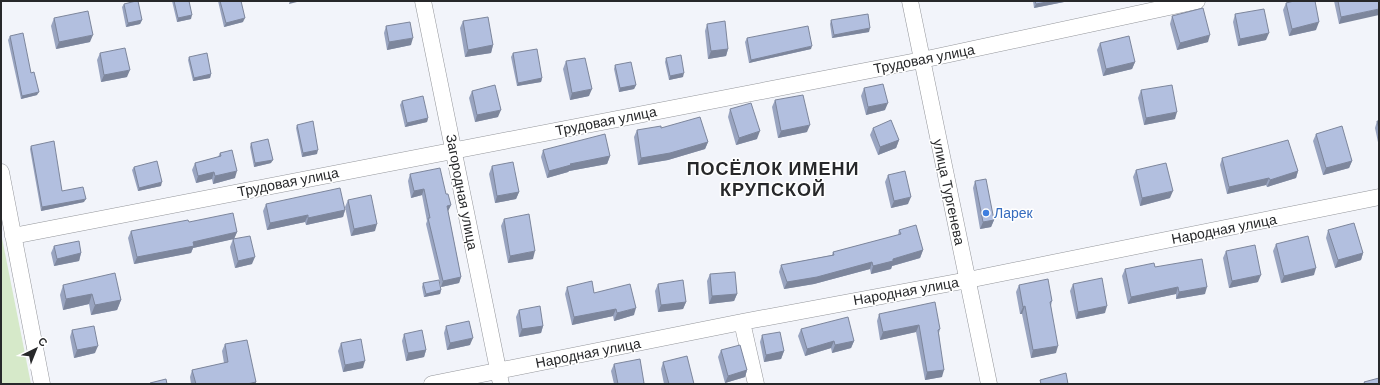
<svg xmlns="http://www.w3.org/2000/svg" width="1380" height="385" viewBox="0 0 1380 385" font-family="'DM Sans',sans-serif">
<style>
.green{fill:#d6e9c9}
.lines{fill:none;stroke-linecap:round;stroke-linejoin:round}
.minor-casing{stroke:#94969b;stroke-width:17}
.minor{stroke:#fff;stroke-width:16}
.wall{fill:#99a4c0}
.shaded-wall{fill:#7d869c}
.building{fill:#b2bfdf;stroke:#7d869c}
.shop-dot{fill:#3f7fe0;stroke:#fff;stroke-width:1.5}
.labels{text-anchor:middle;stroke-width:3;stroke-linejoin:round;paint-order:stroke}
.street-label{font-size:14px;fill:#27282a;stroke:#fff}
.shop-label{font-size:14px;fill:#366cbe;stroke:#fff;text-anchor:start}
.district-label{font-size:18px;font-weight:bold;letter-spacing:1px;fill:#27282a;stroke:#fff}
</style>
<rect width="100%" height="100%" fill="#f2f4fa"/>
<path class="green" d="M 1,233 L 31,384 L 1,384 Z"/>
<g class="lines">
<g class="minor-casing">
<path id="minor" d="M 423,1 L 501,384
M 910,1 L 989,384
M 1,172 L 42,384
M 13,236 L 922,60 L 1197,1
M 742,322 L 756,384
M 432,384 L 742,322 L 968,280 L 1379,197"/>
</g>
<use href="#minor" class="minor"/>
</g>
<path class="wall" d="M 172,1 L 189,1 L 191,19 L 177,22 Z
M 218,1 L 241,1 L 243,22 L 224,27 Z
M 1033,1 L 1069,1 L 1034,8 Z
M 1334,1 L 1379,1 L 1339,24 Z
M 1286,3 L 1316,30 L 1289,36 L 1283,10 Z
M 124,4 L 142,20 L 140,24 L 126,27 L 122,7 Z
M 1235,14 L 1266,40 L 1238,46 L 1233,22 Z
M 1172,16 L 1208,42 L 1177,50 L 1170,24 Z
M 54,18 L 90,42 L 56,49 L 51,26 Z
M 831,20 L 869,32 L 832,38 L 830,24 Z
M 463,21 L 493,45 L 491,53 L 465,57 L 460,28 Z
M 707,24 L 728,49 L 726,56 L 708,59 L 705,31 Z
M 386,26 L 411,45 L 387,50 L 384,33 Z
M 10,36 L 31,73 L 37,95 L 21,99 L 8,40 Z
M 747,38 L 811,49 L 749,63 L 745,42 Z
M 1100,43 L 1135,62 L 1132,69 L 1103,76 L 1097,50 Z
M 100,53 L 127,77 L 101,82 L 97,60 Z
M 513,53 L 542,78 L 541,82 L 517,86 L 511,57 Z
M 189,57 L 211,74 L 210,78 L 193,81 L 188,60 Z
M 666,58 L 683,77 L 669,80 L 665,62 Z
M 566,61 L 589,96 L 570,100 L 563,69 Z
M 615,65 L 636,85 L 634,89 L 619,92 L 614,69 Z
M 864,88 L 885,110 L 866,115 L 861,96 Z
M 1141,90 L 1175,119 L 1144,125 L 1138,98 Z
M 472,91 L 498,117 L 475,122 L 469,98 Z
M 775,100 L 807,132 L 778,138 L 772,107 Z
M 402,101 L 428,118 L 427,122 L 405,127 L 400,105 Z
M 730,109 L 757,139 L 736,145 L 728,117 Z
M 1377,121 L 1379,121 L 1379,147 L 1375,128 Z
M 297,125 L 317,154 L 302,157 L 296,128 Z
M 661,128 L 708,142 L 705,149 L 668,160 L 638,165 L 634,137 L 637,130 Z
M 873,128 L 899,140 L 896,148 L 878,155 L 870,135 Z
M 1316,134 L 1352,161 L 1349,168 L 1323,175 L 1313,141 Z
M 251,143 L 271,163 L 254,167 L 250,147 Z
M 31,146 L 62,191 L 84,202 L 41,211 L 30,149 Z
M 543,150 L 610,156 L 607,164 L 569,171 L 568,172 L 547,178 L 541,157 Z
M 220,153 L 235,178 L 213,184 L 212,179 L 196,183 L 192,170 L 195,163 L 218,157 Z
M 1222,158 L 1298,171 L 1296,178 L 1267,187 L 1266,185 L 1227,194 L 1220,165 Z
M 492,166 L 519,192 L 516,199 L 495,203 L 489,174 Z
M 134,167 L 161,186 L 138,191 L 132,170 Z
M 1136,170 L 1170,198 L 1140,206 L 1133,177 Z
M 410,174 L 446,194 L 451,205 L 448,211 L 461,277 L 459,283 L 441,287 L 426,224 L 427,221 L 422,195 L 411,198 L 408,181 Z
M 888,175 L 908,204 L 891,208 L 885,182 Z
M 975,181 L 994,220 L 991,227 L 980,229 L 973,188 Z
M 348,200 L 375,231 L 351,236 L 345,207 Z
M 266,204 L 345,210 L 343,217 L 306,225 L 305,222 L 267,230 L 263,211 Z
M 504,219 L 533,259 L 508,263 L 501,226 Z
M 189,222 L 237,232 L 234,239 L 252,264 L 235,268 L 230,247 L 233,239 L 193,248 L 191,253 L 134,264 L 128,238 L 131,231 Z
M 1379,225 L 1379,234 L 1378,228 Z
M 899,230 L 923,250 L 920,258 L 892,266 L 891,269 L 871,274 L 870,269 L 814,284 L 784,289 L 779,272 L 781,265 L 832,255 L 833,252 L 898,235 Z
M 1328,230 L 1363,253 L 1361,260 L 1335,268 L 1326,238 Z
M 1276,244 L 1314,275 L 1281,283 L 1273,251 Z
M 54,246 L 81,253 L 79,261 L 54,266 L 51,253 Z
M 1226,251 L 1258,282 L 1229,288 L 1223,258 Z
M 1155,267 L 1205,294 L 1176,299 L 1176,294 L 1128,304 L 1122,276 L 1125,269 Z
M 710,274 L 737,294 L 734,301 L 709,304 L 707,281 Z
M 423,283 L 441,290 L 440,294 L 424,297 L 422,287 Z
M 658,284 L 686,302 L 683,309 L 658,312 L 655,291 Z
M 1073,284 L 1105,313 L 1076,319 L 1070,291 Z
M 63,285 L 121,300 L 117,310 L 91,315 L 89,304 L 63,310 L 60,295 Z
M 1019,285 L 1052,301 L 1051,306 L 1056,353 L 1031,358 L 1022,314 L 1020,314 L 1016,292 Z
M 567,287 L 594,293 L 634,315 L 614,321 L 613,316 L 572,325 L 565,294 Z
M 519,310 L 543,326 L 541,333 L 519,337 L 516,317 Z
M 879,314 L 940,329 L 939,333 L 942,377 L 925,380 L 916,332 L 880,340 L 877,321 Z
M 446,326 L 470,345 L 447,350 L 444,333 Z
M 801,329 L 854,341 L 851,348 L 832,353 L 831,348 L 805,356 L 798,336 Z
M 72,330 L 95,353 L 74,358 L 70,337 Z
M 404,334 L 426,350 L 424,357 L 406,361 L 402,341 Z
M 762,335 L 784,351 L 781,359 L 764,362 L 760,342 Z
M 341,343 L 363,368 L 343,372 L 338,351 Z
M 225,344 L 256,382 L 255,384 L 191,384 L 190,377 L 192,370 L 224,363 L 222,351 Z
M 721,350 L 747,370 L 745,377 L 725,383 L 718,357 Z
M 663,362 L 694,384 L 664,384 L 661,369 Z
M 614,364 L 644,383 L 644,384 L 614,384 L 611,371 Z"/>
<path class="shaded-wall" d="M 290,1 L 301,1 L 289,4 Z
M 1052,1 L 1069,1 L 1034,8 L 1036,4 Z
M 1379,9 L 1379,15 L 1339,24 L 1341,17 Z
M 192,15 L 191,19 L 177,22 L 178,18 Z
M 245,18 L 243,22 L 224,27 L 226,23 Z
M 142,20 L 140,24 L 126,27 L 128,23 Z
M 1319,22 L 1316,30 L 1289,36 L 1292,29 Z
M 870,28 L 869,32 L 832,38 L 834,35 Z
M 1269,33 L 1266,40 L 1238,46 L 1240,39 Z
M 93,35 L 90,42 L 56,49 L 59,42 Z
M 1210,35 L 1208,42 L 1177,50 L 1180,43 Z
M 413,38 L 411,45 L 387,50 L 389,42 Z
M 493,45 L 491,53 L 465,57 L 468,50 Z
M 812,46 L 811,49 L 749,63 L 751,60 Z
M 728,49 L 726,56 L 708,59 L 711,51 Z
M 1135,62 L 1132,69 L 1103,76 L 1106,69 Z
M 130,70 L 127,77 L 101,82 L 104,75 Z
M 684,73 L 683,77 L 669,80 L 670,76 Z
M 211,74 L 210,78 L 193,81 L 194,78 Z
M 542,78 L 541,82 L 517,86 L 518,83 Z
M 636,85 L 634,89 L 619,92 L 620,88 Z
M 592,89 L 589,96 L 570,100 L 572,93 Z
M 39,92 L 37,95 L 21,99 L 22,96 Z
M 888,103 L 885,110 L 866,115 L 868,107 Z
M 501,110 L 498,117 L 475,122 L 477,115 Z
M 1177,112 L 1175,119 L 1144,125 L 1146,118 Z
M 428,118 L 427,122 L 405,127 L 407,123 Z
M 810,125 L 807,132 L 778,138 L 781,131 Z
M 760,131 L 757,139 L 736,145 L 739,138 Z
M 899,140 L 896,148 L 878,155 L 880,147 Z
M 708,142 L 705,149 L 668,160 L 638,165 L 641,158 Z
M 318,150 L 317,154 L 302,157 L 303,153 Z
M 610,156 L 607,164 L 569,171 L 568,172 L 547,178 L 549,171 L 570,164 Z
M 273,160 L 271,163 L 254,167 L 255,163 Z
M 1352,161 L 1349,168 L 1323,175 L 1326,168 Z
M 237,171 L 235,178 L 213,184 L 215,176 Z
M 1298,171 L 1296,178 L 1267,187 L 1270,180 Z
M 214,172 L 212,179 L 196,183 L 198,176 Z
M 1269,178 L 1266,185 L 1227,194 L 1229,187 Z
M 162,182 L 161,186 L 138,191 L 139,188 Z
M 424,189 L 422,195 L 411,198 L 414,191 Z
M 1173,191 L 1170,198 L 1140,206 L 1142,198 Z
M 519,192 L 516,199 L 495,203 L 497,196 Z
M 911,197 L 908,204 L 891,208 L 894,201 Z
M 86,199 L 84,202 L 41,211 L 42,207 Z
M 451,205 L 448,211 L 447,206 Z
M 345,210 L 343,217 L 306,225 L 308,218 Z
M 308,215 L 305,222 L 267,230 L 270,223 Z
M 994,220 L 991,227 L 980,229 L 983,222 Z
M 377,224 L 375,231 L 351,236 L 354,229 Z
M 237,232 L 234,239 L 193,248 L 191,253 L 134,264 L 137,257 L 193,242 Z
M 923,250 L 920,258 L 892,266 L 891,269 L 871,274 L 873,266 L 893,259 Z
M 535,251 L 533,259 L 508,263 L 510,256 Z
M 81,253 L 79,261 L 54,266 L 57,259 Z
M 1363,253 L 1361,260 L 1335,268 L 1338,260 Z
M 255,257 L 252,264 L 235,268 L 238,261 Z
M 872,262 L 870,269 L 814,284 L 784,289 L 787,282 Z
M 1316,268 L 1314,275 L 1281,283 L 1284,276 Z
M 1261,275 L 1258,282 L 1229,288 L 1232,281 Z
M 461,277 L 459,283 L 441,287 L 443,281 Z
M 1178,287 L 1176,294 L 1128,304 L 1131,297 Z
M 1207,287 L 1205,294 L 1176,299 L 1179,292 Z
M 441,290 L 440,294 L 424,297 L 426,294 Z
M 92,294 L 89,304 L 63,310 L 66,299 Z
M 737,294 L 734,301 L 709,304 L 712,296 Z
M 121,300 L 117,310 L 91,315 L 95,305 Z
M 686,302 L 683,309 L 658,312 L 661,305 Z
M 1025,306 L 1022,314 L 1020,314 L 1023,307 Z
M 1107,306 L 1105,313 L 1076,319 L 1078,312 Z
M 636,308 L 634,315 L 614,321 L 617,313 Z
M 616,309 L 613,316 L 572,325 L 574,317 Z
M 919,325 L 916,332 L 880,340 L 883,332 Z
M 543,326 L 541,333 L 519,337 L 522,329 Z
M 473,338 L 470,345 L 447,350 L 450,343 Z
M 834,341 L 831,348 L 805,356 L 807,349 Z
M 854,341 L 851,348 L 832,353 L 835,345 Z
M 98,346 L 95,353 L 74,358 L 77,350 Z
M 1058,346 L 1056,353 L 1031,358 L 1033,350 Z
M 426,350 L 424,357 L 406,361 L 408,353 Z
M 784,351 L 781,359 L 764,362 L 766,355 Z
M 365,361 L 363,368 L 343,372 L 345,365 Z
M 747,370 L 745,377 L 725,383 L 728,376 Z
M 944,370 L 942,377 L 925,380 L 927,372 Z
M 256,382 L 255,384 L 247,384 Z"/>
<path class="building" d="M 136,1 L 138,1 L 142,20 L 128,23 L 124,4 Z
M 174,1 L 189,1 L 192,15 L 178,18 Z
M 220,1 L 241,1 L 245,18 L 226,23 Z
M 1035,1 L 1052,1 L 1036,4 Z
M 1294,1 L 1315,1 L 1319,22 L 1292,29 L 1286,3 Z
M 1338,1 L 1379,1 L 1379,9 L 1341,17 Z
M 1203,8 L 1210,35 L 1180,43 L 1172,16 Z
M 1264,9 L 1269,33 L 1240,39 L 1235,14 Z
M 88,11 L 93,35 L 59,42 L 54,18 Z
M 868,14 L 870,28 L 834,35 L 831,20 Z
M 488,17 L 493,45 L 468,50 L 463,21 Z
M 725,21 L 728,49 L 711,51 L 707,24 Z
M 410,22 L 413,38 L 389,42 L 386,26 Z
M 808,26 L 812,46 L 751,60 L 747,38 Z
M 23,33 L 31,73 L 34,72 L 39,92 L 22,96 L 10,36 Z
M 1129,36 L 1135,62 L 1106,69 L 1100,43 Z
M 125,48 L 130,70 L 104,75 L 100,53 Z
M 537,49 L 542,78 L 518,83 L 513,53 Z
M 207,53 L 211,74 L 194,78 L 189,57 Z
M 681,55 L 684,73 L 670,76 L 666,58 Z
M 585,58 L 592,89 L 572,93 L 566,61 Z
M 631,62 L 636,85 L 620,88 L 615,65 Z
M 883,84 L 888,103 L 868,107 L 864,88 Z
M 495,85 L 501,110 L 477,115 L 472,91 Z
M 1172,85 L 1177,112 L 1146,118 L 1141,90 Z
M 803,95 L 810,125 L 781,131 L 775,100 Z
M 423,96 L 428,118 L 407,123 L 402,101 Z
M 751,103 L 760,131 L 739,138 L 730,109 Z
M 700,117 L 708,142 L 670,153 L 641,158 L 637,130 L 661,126 L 661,128 Z
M 891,120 L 899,140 L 880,147 L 873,128 Z
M 313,121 L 318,150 L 303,153 L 297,125 Z
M 1377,121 L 1379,121 L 1379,129 Z
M 1342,126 L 1352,161 L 1326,168 L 1316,134 Z
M 605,134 L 610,156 L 570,164 L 571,165 L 549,171 L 543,150 Z
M 268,139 L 273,160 L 255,163 L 251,143 Z
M 1288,140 L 1298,171 L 1270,180 L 1269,178 L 1229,187 L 1222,158 Z
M 54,141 L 62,191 L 83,187 L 86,199 L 42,207 L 31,146 Z
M 232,150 L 237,171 L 215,176 L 214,172 L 198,176 L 195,163 L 221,156 L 220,153 Z
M 157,161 L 162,182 L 139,188 L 134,167 Z
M 513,162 L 519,192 L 497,196 L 492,166 Z
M 1166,163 L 1173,191 L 1142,198 L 1136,170 Z
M 440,168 L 446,194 L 448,194 L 451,205 L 447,206 L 461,277 L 443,281 L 428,218 L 430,218 L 424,189 L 414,191 L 410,174 Z
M 905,171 L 911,197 L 894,201 L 888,175 Z
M 986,179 L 994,220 L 983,222 L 975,181 Z
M 340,188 L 345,210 L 308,218 L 308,215 L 270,223 L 266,204 Z
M 371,195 L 377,224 L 354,229 L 348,200 Z
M 233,213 L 237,232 L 193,242 L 194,246 L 137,257 L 131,231 L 188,220 L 189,222 Z
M 529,214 L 535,251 L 510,256 L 504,219 Z
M 1354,223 L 1363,253 L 1338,260 L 1328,230 Z
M 916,225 L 923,250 L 893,259 L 893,261 L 873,266 L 872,262 L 817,277 L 787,282 L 781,265 L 834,255 L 833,252 L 901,234 L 899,230 Z
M 250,236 L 255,257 L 238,261 L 233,239 Z
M 1308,236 L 1316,268 L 1284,276 L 1276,244 Z
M 79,241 L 81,253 L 57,259 L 54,246 Z
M 1255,245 L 1261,275 L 1232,281 L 1226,251 Z
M 1202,259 L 1207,287 L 1179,292 L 1178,287 L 1131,297 L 1125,269 L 1154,263 L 1155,267 Z
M 735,272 L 737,294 L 712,296 L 710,274 Z
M 115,273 L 121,300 L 95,305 L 92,294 L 66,299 L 63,285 Z
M 1102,278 L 1107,306 L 1078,312 L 1073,284 Z
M 1048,279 L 1052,301 L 1050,302 L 1058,346 L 1033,350 L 1025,306 L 1023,307 L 1019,285 Z
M 439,280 L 441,290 L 426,294 L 423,283 Z
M 683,280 L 686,302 L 661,305 L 658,284 Z
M 592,281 L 594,293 L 630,284 L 636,308 L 617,313 L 616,309 L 574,317 L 567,287 Z
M 935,302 L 940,329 L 938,330 L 944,370 L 927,372 L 919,325 L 883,332 L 879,314 Z
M 540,306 L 543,326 L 522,329 L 519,310 Z
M 848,317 L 854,341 L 835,345 L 834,341 L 807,349 L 801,329 Z
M 469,321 L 473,338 L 450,343 L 446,326 Z
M 94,326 L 98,346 L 77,350 L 72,330 Z
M 422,330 L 426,350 L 408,353 L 404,334 Z
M 780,332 L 784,351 L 766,355 L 762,335 Z
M 361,339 L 365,361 L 345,365 L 341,343 Z
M 247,340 L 256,382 L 247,384 L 196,384 L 192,370 L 228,362 L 225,344 Z
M 740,345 L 747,370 L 728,376 L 721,350 Z
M 687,356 L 694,384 L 669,384 L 663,362 Z
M 640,359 L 644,383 L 641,384 L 618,384 L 614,364 Z
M 1066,373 L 1068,384 L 1041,384 L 1040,380 Z
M 1379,378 L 1379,384 L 1365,384 L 1364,382 Z
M 166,379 L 167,384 L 150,384 L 150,383 Z"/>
<circle class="shop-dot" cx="986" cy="213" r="4"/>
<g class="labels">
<g class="street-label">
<text transform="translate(924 59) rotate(-11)" y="5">Трудовая улица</text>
<text transform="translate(606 121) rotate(-11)" y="5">Трудовая улица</text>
<text transform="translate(288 182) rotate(-11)" y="5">Трудовая улица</text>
<text transform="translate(462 192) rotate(79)" y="5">Загородная улица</text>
<text transform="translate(949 192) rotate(78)" y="5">улица Тургенева</text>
<text transform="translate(1224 229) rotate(-11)" y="5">Народная улица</text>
<text transform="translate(906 291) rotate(-10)" y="5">Народная улица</text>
<text transform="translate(588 353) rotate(-11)" y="5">Народная улица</text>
</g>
<g class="shop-label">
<text x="994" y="218">Ларек</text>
</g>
<g class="district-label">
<text x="773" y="175">ПОСЁЛОК ИМЕНИ<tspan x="773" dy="21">КРУПСКОЙ</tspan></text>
</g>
</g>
<rect width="1380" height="385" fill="none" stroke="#27282a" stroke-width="4"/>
<g transform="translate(36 349) rotate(43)" stroke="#ffffff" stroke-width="3" paint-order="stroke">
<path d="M0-3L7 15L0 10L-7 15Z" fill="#27282a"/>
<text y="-6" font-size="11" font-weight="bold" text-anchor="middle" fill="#27282a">С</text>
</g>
</svg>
